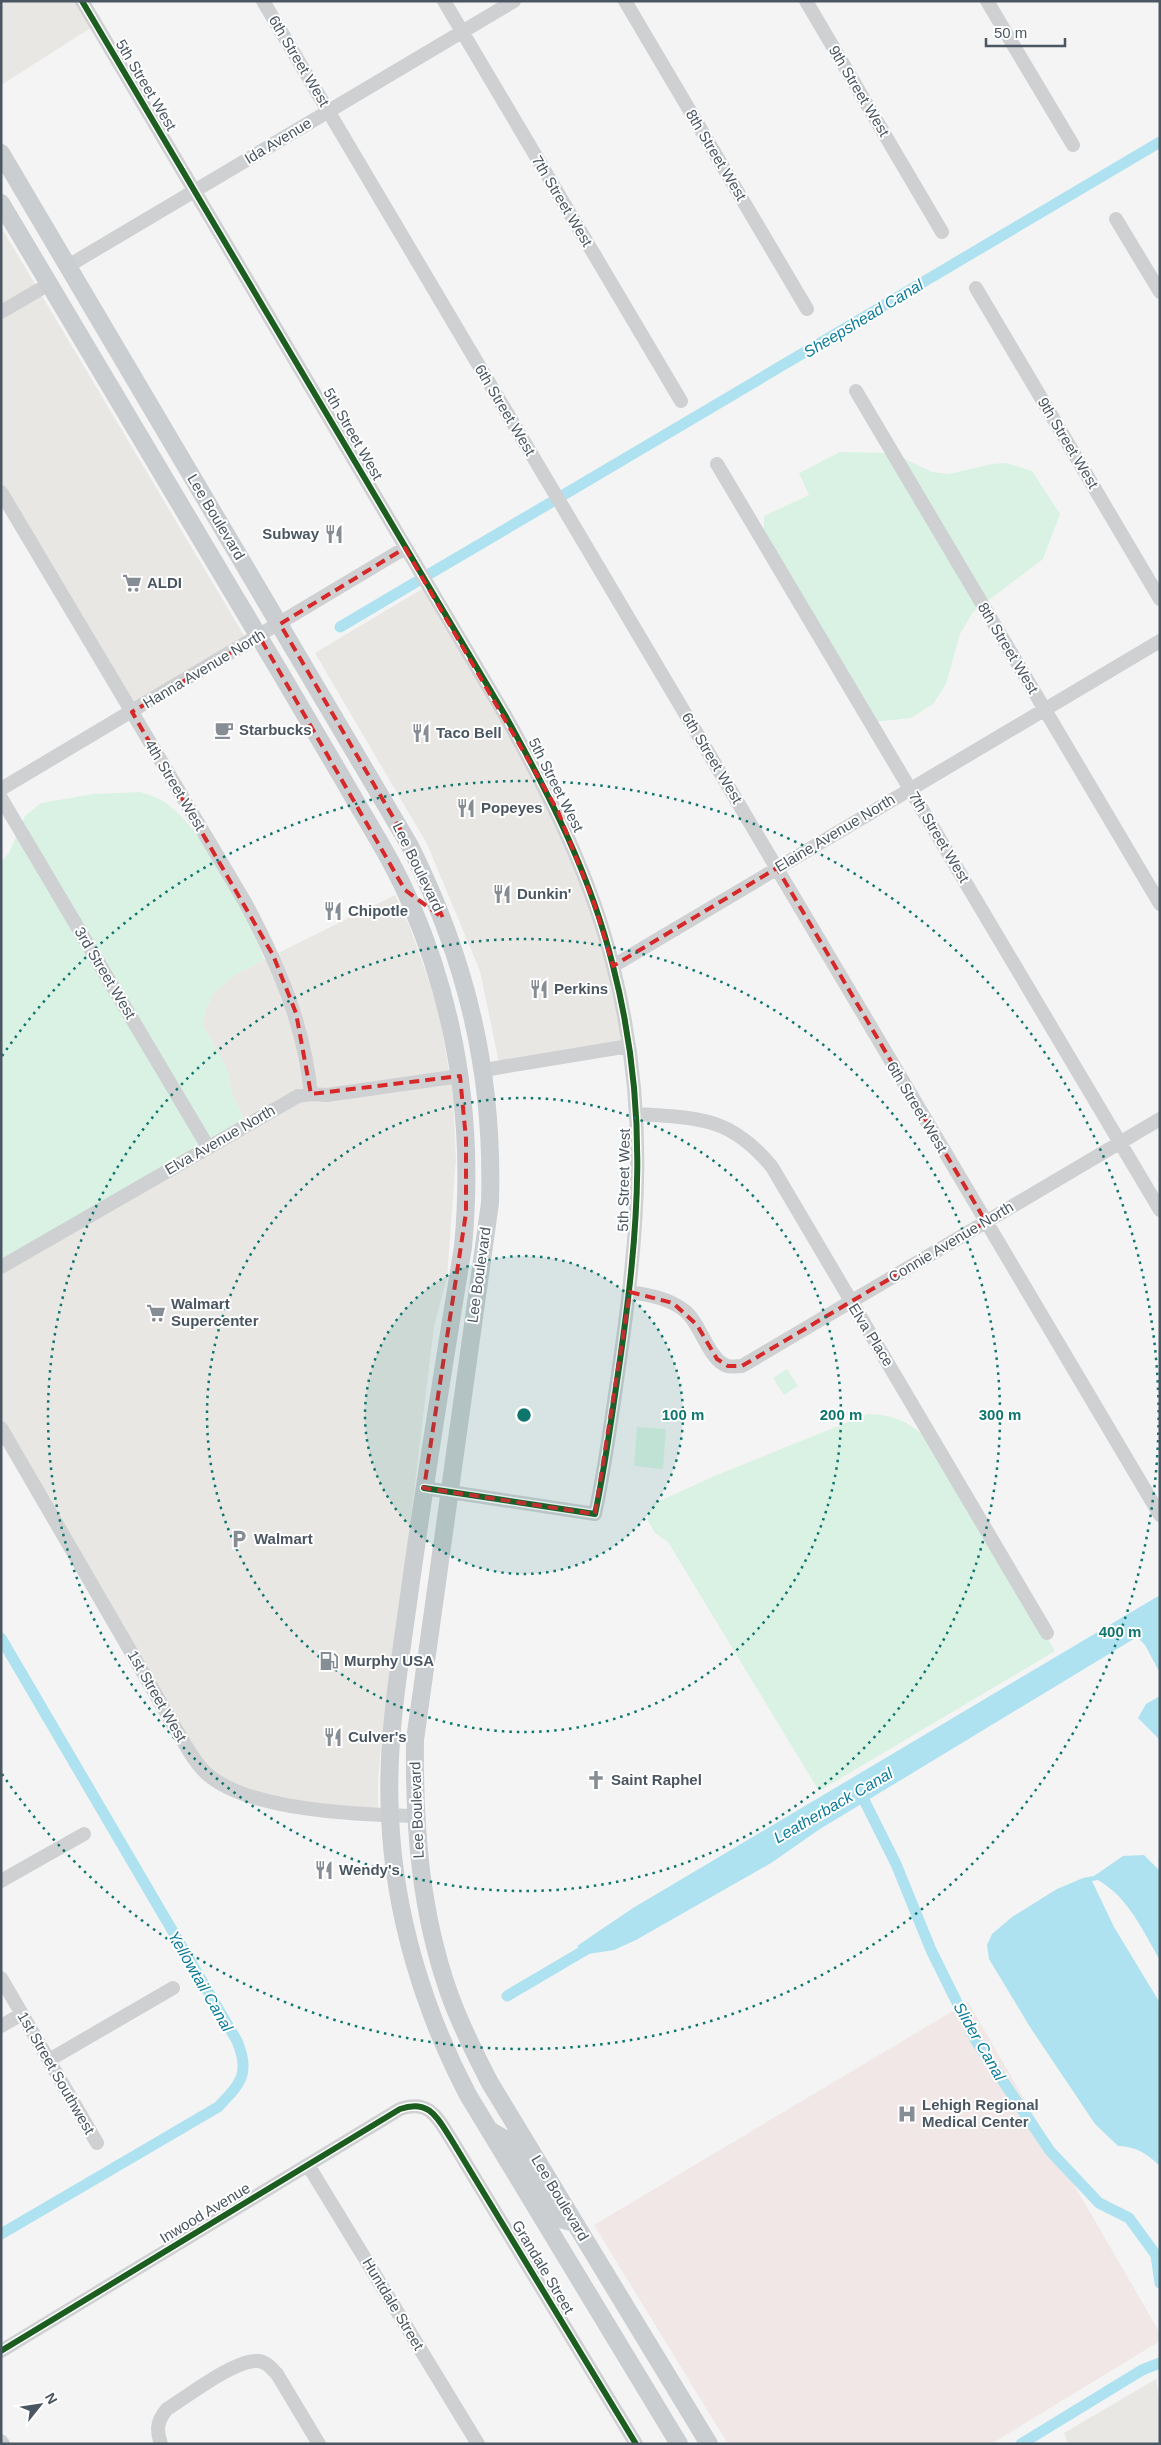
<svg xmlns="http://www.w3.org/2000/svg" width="1161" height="2445" viewBox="0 0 1161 2445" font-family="Arial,sans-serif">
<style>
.commercial{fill:#e8e7e3}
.medical{fill:#f1e7e6}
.green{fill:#d9f2e3}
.water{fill:#aee2f0}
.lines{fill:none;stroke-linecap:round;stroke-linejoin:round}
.canal{stroke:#aee2f0;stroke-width:11}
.minor{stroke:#ced0d2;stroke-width:14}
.major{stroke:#caced1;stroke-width:18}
.cycleway-casing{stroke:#fff;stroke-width:9}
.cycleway{stroke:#1b5e20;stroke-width:6}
.marked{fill:none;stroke:#d62828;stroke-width:4;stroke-dasharray:10 6;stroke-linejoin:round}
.ring{fill:none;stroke:#0f766e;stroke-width:2.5;stroke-dasharray:2.5 5}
.labels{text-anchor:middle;stroke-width:4;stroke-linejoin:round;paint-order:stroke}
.street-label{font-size:15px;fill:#4a5661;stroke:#fff}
.poi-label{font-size:15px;font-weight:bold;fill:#4a5661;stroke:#fff;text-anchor:start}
.water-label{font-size:16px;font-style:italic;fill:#0c7c9b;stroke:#fff}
.centre{fill:#0f766e;stroke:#fff;stroke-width:2.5}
.ring-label{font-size:15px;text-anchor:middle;font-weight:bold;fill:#0f766e;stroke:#fff;stroke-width:4;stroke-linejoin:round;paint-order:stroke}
</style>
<rect width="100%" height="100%" fill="#f4f4f4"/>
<path class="commercial" d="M 1,1 L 84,1 L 97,24 L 1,85 Z
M 1,227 L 252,649 L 130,719 L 1,504 Z
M 432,583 L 579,847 L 625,1049 L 499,1063 L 480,971 L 427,844 L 315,653 Z
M 395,895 L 409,925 L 438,1006 L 453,1096 L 456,1159 L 447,1277 L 434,1326 L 401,1600 L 382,1736 L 378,1780 L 378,1817 L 274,1798 L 204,1772 L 1,1429 L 1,1266 L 246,1123 L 232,1095 L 228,1071 L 203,1025 L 205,1011 L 213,994 L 234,975 Z
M 1156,2379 L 1160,2407 L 1160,2444 L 1068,2444 L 1064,2433 Z"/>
<path class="medical" d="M 968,2002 L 1160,2333 L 1160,2341 L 991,2444 L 728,2444 L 594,2225 Z"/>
<path class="green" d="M 840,452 L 892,453 L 932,472 L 949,474 L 992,464 L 1006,463 L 1032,471 L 1060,514 L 1043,559 L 973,612 L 960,634 L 946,684 L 933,704 L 911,718 L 872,722 L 764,544 L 764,516 L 809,495 L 799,473 Z
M 140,792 C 151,795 162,799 171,807 C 205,834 250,918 264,960 L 234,975 L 213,994 L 205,1011 L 203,1025 L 228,1071 L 232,1095 L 246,1123 L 1,1266 L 1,862 L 9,853 L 25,816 L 41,803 L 94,794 Z
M 787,1369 L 798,1386 L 784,1395 L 773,1378 Z
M 868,1414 C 901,1414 924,1431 942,1457 L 1055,1651 L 819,1791 L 668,1542 L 655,1533 L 647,1519 L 653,1504 L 717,1475 Z
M 637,1427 L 666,1429 L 663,1469 L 634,1466 Z"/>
<path class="water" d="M 1160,1595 L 1160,1673 L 1145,1645 L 1137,1637 L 820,1829 L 771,1863 L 636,1940 L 614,1950 L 588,1954 L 577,1946 L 633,1908 Z
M 1160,1696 L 1160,1743 L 1158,1738 L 1138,1718 L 1146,1704 Z
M 1144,1855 L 1160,1871 L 1160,1960 C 1143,1931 1128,1897 1098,1880 L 1092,1881 L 1114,1927 L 1160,2003 L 1160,2166 C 1146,2153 1137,2147 1118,2146 L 1095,2124 L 1030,2027 L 989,1959 L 987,1945 L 992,1934 L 1012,1917 L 1057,1889 L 1083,1878 L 1094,1876 L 1123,1856 Z"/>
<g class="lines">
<path class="canal" d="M 565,494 L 1160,142
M 431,573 L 550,503
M 340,627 L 416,582
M 1,1638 L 237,2041 C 251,2074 240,2084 218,2107 L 1,2234
M 859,1790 L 896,1864 L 931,1950 L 976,2041 L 1050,2151 L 1099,2203 L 1129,2218 L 1156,2255 L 1160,2283
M 507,1996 L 597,1943
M 1021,2444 L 1142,2370 L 1160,2363"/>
<path class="minor" d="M 82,1 L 505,715 C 550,796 591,876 613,966 C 650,1110 639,1230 618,1374 C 611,1421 605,1468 595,1514 L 424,1488
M 263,1 L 1160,1515
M 444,1 L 681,401
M 625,1 L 807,309
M 806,1 L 942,232
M 987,1 L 1073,145
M 1116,219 L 1160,292
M 68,266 L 514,1
M 976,288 L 1160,599
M 1,312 L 49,284
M 856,391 L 1160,904
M 717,464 L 1160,1210
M 1,492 L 245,902 C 278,964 304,1024 311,1094
M 1,789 L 405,548
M 1,798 L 208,1147
M 613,966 L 1160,641
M 484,1070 L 629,1046
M 637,1114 C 698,1118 730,1116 772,1167 L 1047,1633
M 1,1267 L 298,1096 L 311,1094 L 327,1095 L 460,1076
M 630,1292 C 649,1295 669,1298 685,1311 C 701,1324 708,1359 727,1366 C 731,1367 738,1366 742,1366 L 1160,1119
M 1,1428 L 174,1726 C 184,1742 193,1761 206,1773 C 247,1811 361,1815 415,1816
M 1,1881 L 84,1834
M 1,1978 L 97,2143
M 1,2026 L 22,2014
M 49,2060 L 173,1988
M 308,2165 L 478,2444
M 1,2351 L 400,2109 C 429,2099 437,2117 451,2139 L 636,2444
M 1,2441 L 3,2444
M 161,2444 C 156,2429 157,2421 167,2409 C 187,2397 235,2359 258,2361 C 267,2362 271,2368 277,2374 L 319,2444"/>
<path class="major" d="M 1,153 L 410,846 C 467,961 494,1074 490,1203 L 415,1740 C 414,1826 420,1911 449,1993 C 460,2024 475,2054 490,2083 L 709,2444
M 1,203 C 79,336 158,468 237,600 C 273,660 309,721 344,781 C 367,822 393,861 411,904 C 458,1013 474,1130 463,1247 C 444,1363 425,1479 409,1596 C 399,1668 386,1743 390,1816 C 394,1913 423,2009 468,2095 L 679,2444
M 491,2131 L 512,2143 L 557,2218 L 575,2223"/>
<g class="cycleway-casing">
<path id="cycleway" d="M 82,1 L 505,715 C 550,796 591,876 613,966 C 650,1110 639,1230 618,1374 C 611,1421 605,1468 595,1514 L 424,1488
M 1,2351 L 400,2109 C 429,2099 437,2117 451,2139 L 636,2444"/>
</g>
<use href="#cycleway" class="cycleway"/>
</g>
<path class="marked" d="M 405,548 L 558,811 L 595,906 L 613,966 L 777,868 L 986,1222 L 742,1366 L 728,1366 L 717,1359 L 697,1325 L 673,1303 L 630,1292 L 595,1514 L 424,1488 L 466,1213 L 466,1139 L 460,1076 L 311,1094 L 296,1013 L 273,955 L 132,712 L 259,636 L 405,890 L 443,918 L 410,846 L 280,624 Z"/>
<circle cx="524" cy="1415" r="159" fill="#0f766e" fill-opacity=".12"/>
<g class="ring">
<circle cx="524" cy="1415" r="159"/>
<circle cx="524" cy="1415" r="317"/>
<circle cx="524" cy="1415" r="476"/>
<path d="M2 1056A634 634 0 1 1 2 1774"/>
</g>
<defs>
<g id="restaurant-bare" transform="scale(1.5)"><path d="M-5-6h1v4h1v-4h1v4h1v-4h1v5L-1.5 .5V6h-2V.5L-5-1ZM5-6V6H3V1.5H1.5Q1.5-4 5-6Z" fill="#868d94" stroke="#fff" stroke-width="2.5" paint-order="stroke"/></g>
<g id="supermarket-bare" transform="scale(1.5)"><path d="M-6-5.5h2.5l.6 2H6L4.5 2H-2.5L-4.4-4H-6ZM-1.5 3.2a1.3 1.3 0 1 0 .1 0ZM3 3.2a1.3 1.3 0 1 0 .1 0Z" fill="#868d94" stroke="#fff" stroke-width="2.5" paint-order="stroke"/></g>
<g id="cafe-bare" transform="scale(1.5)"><path d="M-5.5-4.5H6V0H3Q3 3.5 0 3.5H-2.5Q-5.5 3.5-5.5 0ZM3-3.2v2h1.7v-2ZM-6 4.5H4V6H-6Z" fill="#868d94" stroke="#fff" stroke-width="2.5" paint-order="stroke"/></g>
<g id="parking-bare" transform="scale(1.5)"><path d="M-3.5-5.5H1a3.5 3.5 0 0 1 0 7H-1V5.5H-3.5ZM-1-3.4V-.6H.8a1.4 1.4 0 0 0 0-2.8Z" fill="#868d94" stroke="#fff" stroke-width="2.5" paint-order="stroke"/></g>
<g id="fuel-bare" transform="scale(1.5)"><path d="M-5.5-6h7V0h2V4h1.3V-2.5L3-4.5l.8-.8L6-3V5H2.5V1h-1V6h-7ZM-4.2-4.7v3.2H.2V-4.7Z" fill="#868d94" stroke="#fff" stroke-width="2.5" paint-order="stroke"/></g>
<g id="church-bare" transform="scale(1.5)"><path d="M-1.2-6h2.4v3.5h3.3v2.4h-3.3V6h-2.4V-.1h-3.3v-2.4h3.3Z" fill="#868d94" stroke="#fff" stroke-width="2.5" paint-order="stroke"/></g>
<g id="hospital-bare" transform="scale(1.5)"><path d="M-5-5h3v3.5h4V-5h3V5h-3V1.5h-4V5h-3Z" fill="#868d94" stroke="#fff" stroke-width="2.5" paint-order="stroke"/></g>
</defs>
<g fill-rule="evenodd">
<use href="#restaurant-bare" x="334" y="534"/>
<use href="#supermarket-bare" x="132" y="583"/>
<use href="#cafe-bare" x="224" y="730"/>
<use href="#restaurant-bare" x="421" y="733"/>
<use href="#restaurant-bare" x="466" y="808"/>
<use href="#restaurant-bare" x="502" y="894"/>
<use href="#restaurant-bare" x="333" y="911"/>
<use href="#restaurant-bare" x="539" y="989"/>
<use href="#supermarket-bare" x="156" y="1313"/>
<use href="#parking-bare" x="239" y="1539"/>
<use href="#fuel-bare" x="329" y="1661"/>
<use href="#restaurant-bare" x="333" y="1737"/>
<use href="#church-bare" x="596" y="1780"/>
<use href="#restaurant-bare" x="324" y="1870"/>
<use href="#hospital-bare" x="907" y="2114"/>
</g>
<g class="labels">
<g class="street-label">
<text transform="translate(299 61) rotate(59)" y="5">6th Street West</text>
<text transform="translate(146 85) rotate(59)" y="5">5th Street West</text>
<text transform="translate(859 91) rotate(59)" y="5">9th Street West</text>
<text transform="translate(278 141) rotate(-31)" y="5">Ida Avenue</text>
<text transform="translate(716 155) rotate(59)" y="5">8th Street West</text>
<text transform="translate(562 201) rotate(59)" y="5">7th Street West</text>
<text transform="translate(505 410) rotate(59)" y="5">6th Street West</text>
<text transform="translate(353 434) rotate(60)" y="5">5th Street West</text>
<text transform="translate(1068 443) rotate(59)" y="5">9th Street West</text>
<text transform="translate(216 517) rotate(59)" y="5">Lee Boulevard</text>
<text transform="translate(1008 648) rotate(59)" y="5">8th Street West</text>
<text transform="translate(204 669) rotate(-31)" y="5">Hanna Avenue North</text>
<text transform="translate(712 758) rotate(59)" y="5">6th Street West</text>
<text transform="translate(175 785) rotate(59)" y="5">4th Street West</text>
<text transform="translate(556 785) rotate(63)" y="5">5th Street West</text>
<text transform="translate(835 833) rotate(-31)" y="5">Elaine Avenue North</text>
<text transform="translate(939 837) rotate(59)" y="5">7th Street West</text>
<text transform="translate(418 867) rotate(64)" y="5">Lee Boulevard</text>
<text transform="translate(105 973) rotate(59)" y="5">3rd Street West</text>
<text transform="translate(917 1107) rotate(59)" y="5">6th Street West</text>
<text transform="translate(220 1140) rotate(-30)" y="5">Elva Avenue North</text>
<text transform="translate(624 1180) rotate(-89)" y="5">5th Street West</text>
<text transform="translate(951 1242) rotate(-31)" y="5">Connie Avenue North</text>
<text transform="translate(479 1275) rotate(-82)" y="5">Lee Boulevard</text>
<text transform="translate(871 1335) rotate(58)" y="5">Elva Place</text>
<text transform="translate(157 1696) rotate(60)" y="5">1st Street West</text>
<text transform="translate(417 1810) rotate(-92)" y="5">Lee Boulevard</text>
<text transform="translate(56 2073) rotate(60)" y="5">1st Street Southwest</text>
<text transform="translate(560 2198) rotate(59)" y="5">Lee Boulevard</text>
<text transform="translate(205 2213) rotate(-31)" y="5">Inwood Avenue</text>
<text transform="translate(543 2267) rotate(59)" y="5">Grandale Street</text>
<text transform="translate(393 2304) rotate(59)" y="5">Huntdale Street</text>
</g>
<g class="poi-label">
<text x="319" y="539" text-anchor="end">Subway</text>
<text x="147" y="588">ALDI</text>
<text x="239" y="735">Starbucks</text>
<text x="436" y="738">Taco Bell</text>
<text x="481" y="813">Popeyes</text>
<text x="517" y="899">Dunkin'</text>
<text x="348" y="916">Chipotle</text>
<text x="554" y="994">Perkins</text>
<text x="171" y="1309">Walmart<tspan x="171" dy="17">Supercenter</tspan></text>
<text x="254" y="1544">Walmart</text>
<text x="344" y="1666">Murphy USA</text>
<text x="348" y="1742">Culver's</text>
<text x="611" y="1785">Saint Raphel</text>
<text x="339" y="1875">Wendy's</text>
<text x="922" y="2110">Lehigh Regional<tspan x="922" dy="17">Medical Center</tspan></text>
</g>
<g class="water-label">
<text transform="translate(863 318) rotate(-31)" y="6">Sheepshead Canal</text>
<text transform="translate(833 1805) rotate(-30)" y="6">Leatherback Canal</text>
<text transform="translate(201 1981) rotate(60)" y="6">Yellowtail Canal</text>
<text transform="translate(980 2041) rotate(60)" y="6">Slider Canal</text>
</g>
</g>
<circle cx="524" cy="1415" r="8" class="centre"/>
<g class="ring-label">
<text x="683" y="1420">100 m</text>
<text x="841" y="1420">200 m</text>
<text x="1000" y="1420">300 m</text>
<text x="1120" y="1637">400 m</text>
</g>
<rect width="1161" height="2445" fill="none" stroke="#4a5661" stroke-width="5"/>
<g transform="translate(40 2405) rotate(60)" stroke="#ffffff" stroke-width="4" paint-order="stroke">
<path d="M0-4L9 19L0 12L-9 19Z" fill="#4a5661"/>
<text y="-8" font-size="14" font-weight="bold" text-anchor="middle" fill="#4a5661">N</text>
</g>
<path d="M986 38v8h79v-8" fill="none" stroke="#4a5661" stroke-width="2.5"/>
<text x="994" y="38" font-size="15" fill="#4a5661" stroke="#ffffff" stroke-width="4" paint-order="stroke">50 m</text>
</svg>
